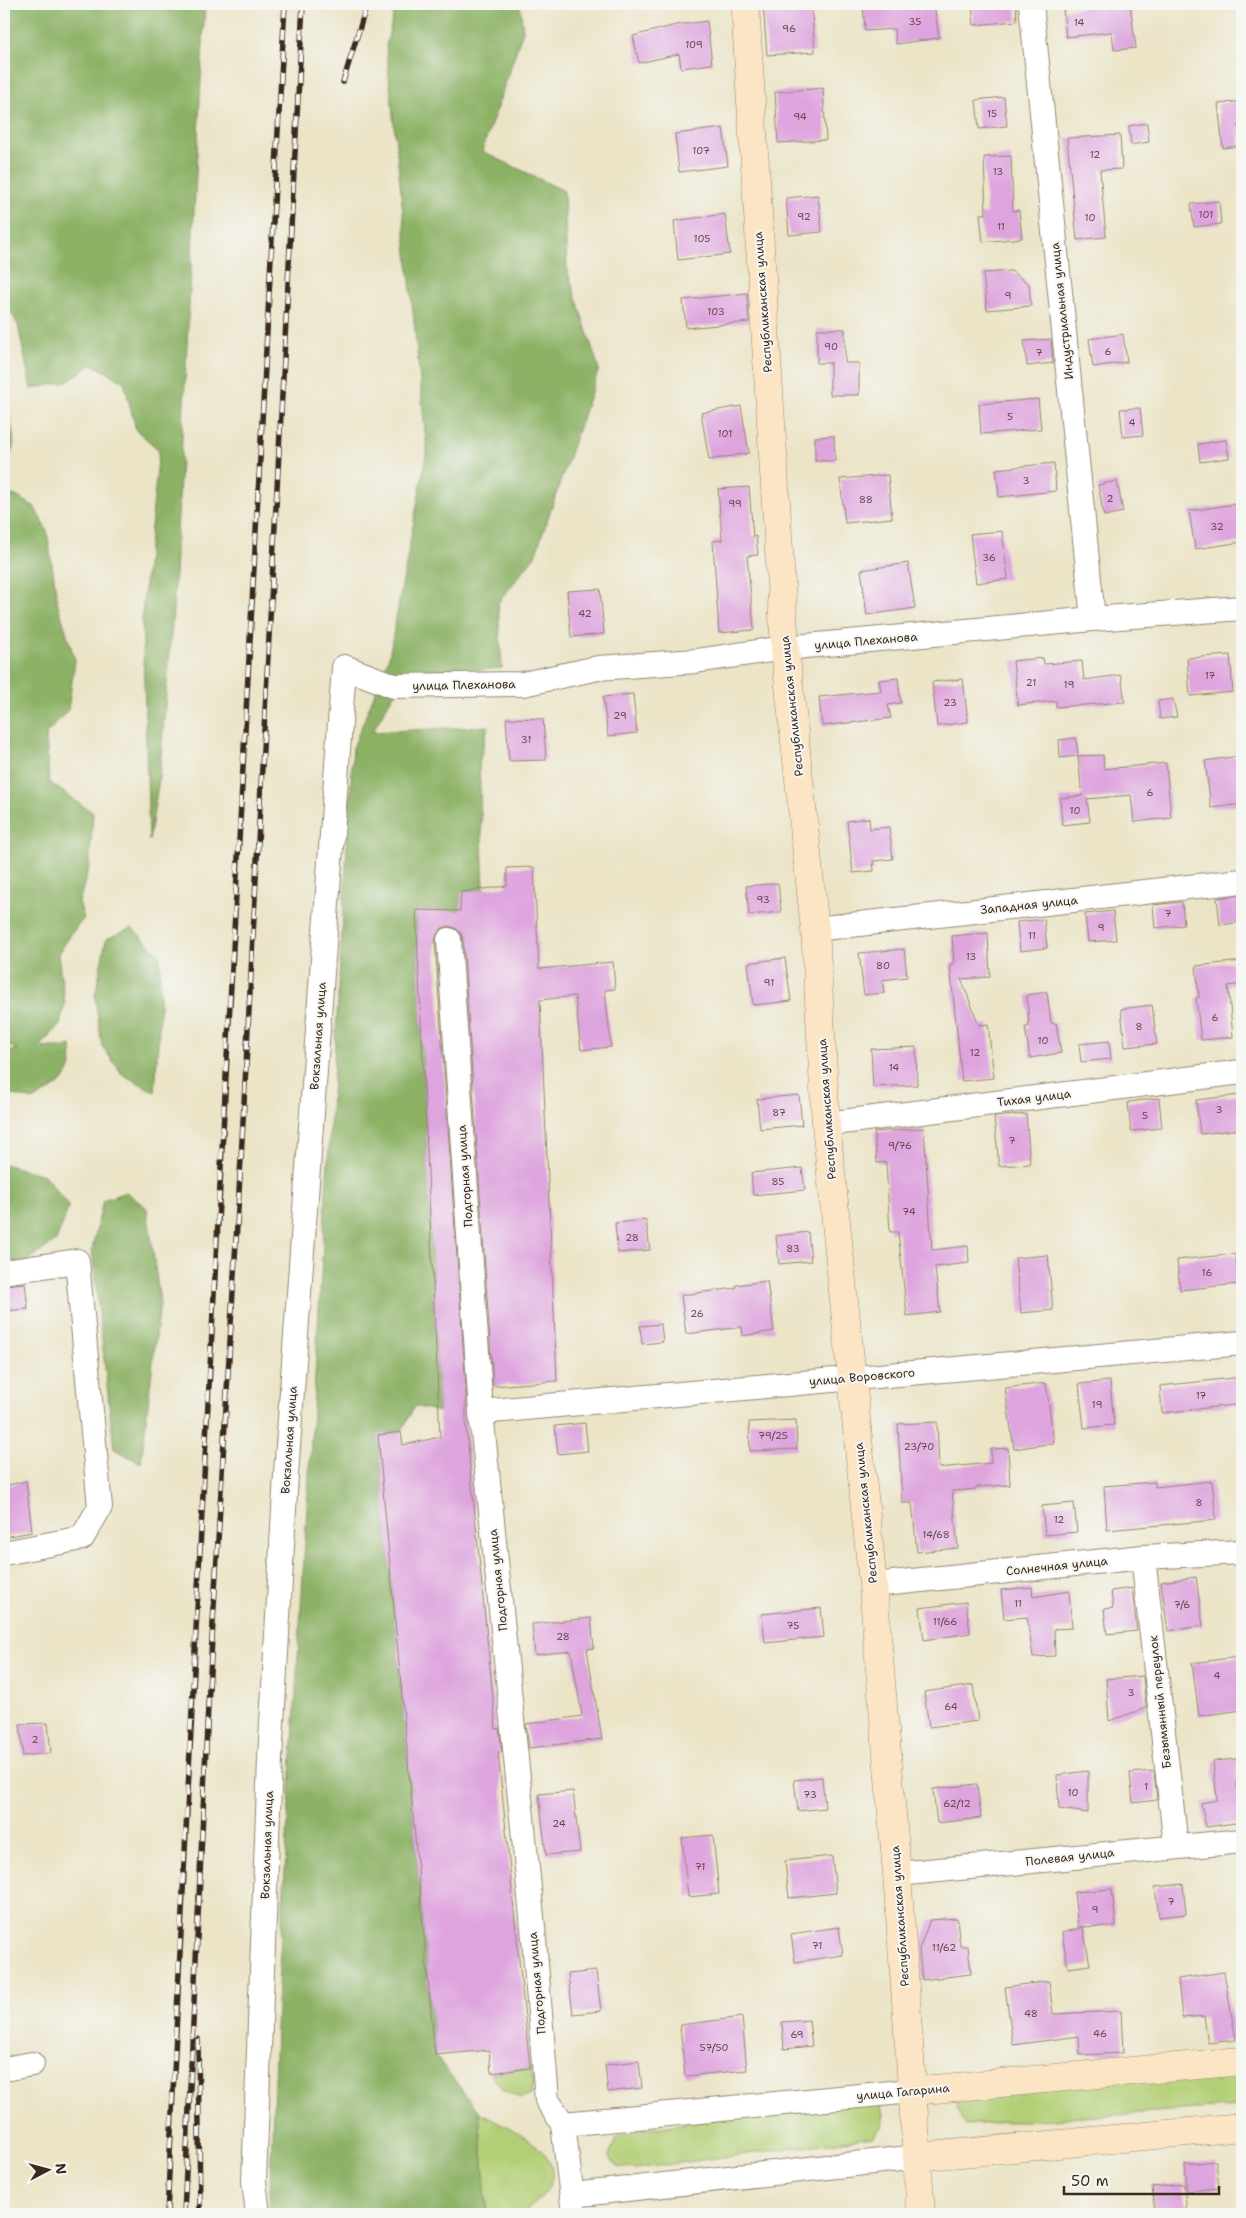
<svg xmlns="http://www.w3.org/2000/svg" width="1246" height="2218" viewBox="0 0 1246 2218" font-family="'Shantell Sans',sans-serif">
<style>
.green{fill:#b2cf75;stroke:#767c4a}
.forest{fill:#8db266;stroke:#646e42}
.building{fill:#dea4de}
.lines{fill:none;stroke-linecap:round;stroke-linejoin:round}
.street-casing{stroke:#938772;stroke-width:26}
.secondary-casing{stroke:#938772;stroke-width:29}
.street{stroke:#fff;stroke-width:24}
.secondary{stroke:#fce5c4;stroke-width:28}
.rail-casing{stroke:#3b2a1e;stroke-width:5.5}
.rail{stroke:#f6f6f2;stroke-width:4;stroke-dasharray:11;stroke-linecap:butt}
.labels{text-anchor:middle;stroke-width:4;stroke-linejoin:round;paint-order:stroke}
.number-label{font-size:10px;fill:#64484e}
.street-label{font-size:12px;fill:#3b2a1e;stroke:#f6f6f2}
</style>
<rect width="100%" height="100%" fill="#f6f6f2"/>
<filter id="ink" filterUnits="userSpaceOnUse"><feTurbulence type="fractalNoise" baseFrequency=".02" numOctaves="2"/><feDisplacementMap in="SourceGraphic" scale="10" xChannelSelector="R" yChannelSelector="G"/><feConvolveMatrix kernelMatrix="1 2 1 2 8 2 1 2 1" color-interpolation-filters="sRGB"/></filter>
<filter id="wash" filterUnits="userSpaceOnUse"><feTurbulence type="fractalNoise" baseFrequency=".0096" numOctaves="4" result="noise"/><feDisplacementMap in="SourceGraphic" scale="20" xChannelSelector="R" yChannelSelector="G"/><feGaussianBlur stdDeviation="1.12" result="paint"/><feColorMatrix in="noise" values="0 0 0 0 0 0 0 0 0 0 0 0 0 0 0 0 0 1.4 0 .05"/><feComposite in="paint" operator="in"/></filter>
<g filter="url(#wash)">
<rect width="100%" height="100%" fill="#ebe4c7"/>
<path class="green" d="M 530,2068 L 534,2084 L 531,2094 L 520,2098 L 502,2089 L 491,2073 Z
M 1242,2069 L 1242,2106 L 965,2125 L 956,2107 L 962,2090 Z
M 867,2096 L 878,2103 L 884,2114 L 881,2127 L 873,2137 L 634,2169 L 617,2167 L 609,2155 L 616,2139 L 633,2131 Z
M 479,2112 C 505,2126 575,2154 545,2193 C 539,2201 530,2207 523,2214 L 487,2214 Z"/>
<path class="forest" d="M 4,4 L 205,4 L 173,610 L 159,779 L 149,841 L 142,614 L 159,450 L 136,430 L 124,382 L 92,364 L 66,382 L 31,389 L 18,325 L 4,299 Z
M 396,4 L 520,4 L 523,31 L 482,151 L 564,191 L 567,269 L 599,369 L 535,556 L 498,603 L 502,668 L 404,677 L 372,732 L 488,726 L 479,764 L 484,889 L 461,892 L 460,911 L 416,911 L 439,1412 L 415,1406 L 401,1432 L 378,1436 L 435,2055 L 479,2112 L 487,2214 L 269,2214 L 277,2004 L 353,748 L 389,657 L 427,450 L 386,46 Z
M 4,401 C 10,422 22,446 4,463 Z
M 14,495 L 34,506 L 47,531 L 58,605 L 75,660 L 68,710 L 46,734 L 49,782 L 93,813 L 89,867 L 79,902 L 84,918 L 72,933 L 58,955 L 65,1003 L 60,1025 L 38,1048 L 71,1046 C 76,1078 58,1086 33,1100 L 4,1092 L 4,1053 L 17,1049 L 4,1044 L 4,498 Z
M 132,928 L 160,955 L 160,1012 L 155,1092 L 122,1074 L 102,1046 L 95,996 L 106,939 Z
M 4,1164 L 44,1175 L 69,1206 L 56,1241 L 24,1263 L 4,1272 Z
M 126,1192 L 147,1208 L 160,1303 L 141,1463 L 114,1449 L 92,1250 L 103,1200 Z"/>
<g id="blocks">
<path class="building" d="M 763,4 L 811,4 L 815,52 L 767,55 Z
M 863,4 L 934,4 L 939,38 L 896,44 L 894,29 L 865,31 Z
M 972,4 L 1016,4 L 1017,21 L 974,25 Z
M 1108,4 L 1130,4 L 1136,48 L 1114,50 L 1112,32 L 1066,37 L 1063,10 Z
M 707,21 L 712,64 L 681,68 L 679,54 L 639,63 L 633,36 L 676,25 Z
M 823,88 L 826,140 L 778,143 L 775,92 Z
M 1004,97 L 1007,126 L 979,129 L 976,100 Z
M 1242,101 L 1242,125 L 1238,125 L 1240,146 L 1223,148 L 1218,104 Z
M 1147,123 L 1149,142 L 1131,145 L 1129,126 Z
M 723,128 L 728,166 L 679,172 L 675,134 Z
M 1120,135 L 1122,169 L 1100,170 L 1106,237 L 1077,240 L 1067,138 Z
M 1011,156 L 1013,211 L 1019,210 L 1022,238 L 983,242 L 980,214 L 986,214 L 984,157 Z
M 818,195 L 822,232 L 789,235 L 786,198 Z
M 1219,201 L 1221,224 L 1194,227 L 1191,204 Z
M 725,214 L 730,254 L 678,260 L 674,221 Z
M 1011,271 L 1029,284 L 1031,306 L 987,310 L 983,273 Z
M 747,293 L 749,322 L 686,328 L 683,300 Z
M 817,329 L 845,329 L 845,363 L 859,363 L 859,395 L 830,395 L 830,363 L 832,363 L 817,363 Z
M 1123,334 L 1127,362 L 1093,367 L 1089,339 Z
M 1051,339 L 1053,363 L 1027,366 L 1024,341 Z
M 1038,399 L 1041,429 L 981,434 L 979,404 Z
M 741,406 L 749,453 L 709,460 L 701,413 Z
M 1140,408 L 1143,435 L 1123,437 L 1120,409 Z
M 834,436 L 835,461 L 815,461 L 815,437 Z
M 1226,440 L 1229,458 L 1200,462 L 1198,444 Z
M 1054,463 L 1056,491 L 999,497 L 996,469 Z
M 888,475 L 892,518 L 845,523 L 840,479 Z
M 1117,481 L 1123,512 L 1104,516 L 1098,485 Z
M 749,487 L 753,537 L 756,536 L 758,555 L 747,556 L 754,630 L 719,633 L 713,541 L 722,540 L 718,489 Z
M 1242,503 L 1242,542 L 1195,549 L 1189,511 Z
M 1002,531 L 1008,579 L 976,583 L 970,534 Z
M 908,563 L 915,608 L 867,615 L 861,570 Z
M 600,589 L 604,634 L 571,637 L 567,591 Z
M 1230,655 L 1233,692 L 1190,696 L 1187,658 Z
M 1043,658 L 1044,664 L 1082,661 L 1084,680 L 1121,675 L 1125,702 L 1056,707 L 1056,701 L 1018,705 L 1013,661 Z
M 898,678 L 901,703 L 888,705 L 891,718 L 822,726 L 819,697 L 881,691 L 879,680 Z
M 963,679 L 968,722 L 937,726 L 932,682 Z
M 633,694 L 637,733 L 608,736 L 603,697 Z
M 1173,699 L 1177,717 L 1160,719 L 1158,701 Z
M 506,718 L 543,719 L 546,760 L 509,761 Z
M 1076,738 L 1078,756 L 1060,758 L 1059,740 Z
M 1103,755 L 1104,769 L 1166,763 L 1171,818 L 1134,822 L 1131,795 L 1087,799 L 1090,822 L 1062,825 L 1060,798 L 1082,796 L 1078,756 Z
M 1239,756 L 1242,804 L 1211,808 L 1205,761 Z
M 869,818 L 870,829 L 889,827 L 893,859 L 873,861 L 874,871 L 853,873 L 847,821 Z
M 534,867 L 539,969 L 613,962 L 615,989 L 605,990 L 611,1047 L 581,1050 L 575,996 L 540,1000 L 557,1381 L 493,1386 L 463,939 L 461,933 L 455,928 L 448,926 L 442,928 L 437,934 L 435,941 L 466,1388 L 466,1425 L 496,1729 L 499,1728 L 502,1752 L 498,1752 L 530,2068 L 491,2073 L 489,2050 L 435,2055 L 378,1435 L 401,1432 L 403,1445 L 440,1437 L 416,910 L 460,911 L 461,892 L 507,886 L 507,868 Z
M 778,883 L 781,912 L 749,915 L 746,886 Z
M 1242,895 L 1242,922 L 1220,925 L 1217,898 Z
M 1182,902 L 1184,925 L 1155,928 L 1153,905 Z
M 1113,911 L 1116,940 L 1088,942 L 1085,914 Z
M 1044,919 L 1047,948 L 1020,951 L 1017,922 Z
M 988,933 L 990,977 L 961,979 L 979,1025 L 988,1024 L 994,1078 L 962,1081 L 950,964 L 954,963 L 952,936 Z
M 904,949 L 907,977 L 882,980 L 884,993 L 864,995 L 859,953 Z
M 785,958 L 791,1001 L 753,1005 L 748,963 Z
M 1242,961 L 1242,984 L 1228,986 L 1233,1037 L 1201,1040 L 1196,998 L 1199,997 L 1196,966 Z
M 1047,992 L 1051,1023 L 1056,1023 L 1061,1053 L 1030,1058 L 1025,1027 L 1029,1027 L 1027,995 Z
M 1152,1005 L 1157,1044 L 1125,1047 L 1121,1009 Z
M 1109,1041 L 1111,1059 L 1081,1062 L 1079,1044 Z
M 916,1047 L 917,1085 L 873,1087 L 871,1049 Z
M 799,1095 L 802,1125 L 760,1129 L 757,1099 Z
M 1240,1095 L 1242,1129 L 1200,1134 L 1196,1100 Z
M 1159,1098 L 1162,1128 L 1131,1131 L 1128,1102 Z
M 1026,1114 L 1030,1164 L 999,1166 L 994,1117 Z
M 924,1128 L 932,1250 L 968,1246 L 969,1263 L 935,1267 L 940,1312 L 907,1316 L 898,1232 L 890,1232 L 886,1162 L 877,1163 L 874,1132 Z
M 802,1168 L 805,1190 L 753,1195 L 751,1173 Z
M 646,1220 L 650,1250 L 618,1253 L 615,1223 Z
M 808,1232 L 811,1261 L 779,1264 L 776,1236 Z
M 1235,1254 L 1238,1284 L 1180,1290 L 1177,1260 Z
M 1048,1255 L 1053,1310 L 1021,1313 L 1015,1258 Z
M 767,1281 L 774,1331 L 743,1336 L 742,1327 L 686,1334 L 681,1295 L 736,1288 L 736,1285 Z
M 25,1283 L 28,1309 L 4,1311 L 4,1285 Z
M 661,1324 L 663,1342 L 642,1344 L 640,1326 Z
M 1242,1377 L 1242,1404 L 1162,1413 L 1160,1386 Z
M 1110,1381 L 1114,1425 L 1084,1428 L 1079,1384 Z
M 1046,1383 L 1054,1443 L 1014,1449 L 1005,1388 Z
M 796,1420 L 797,1449 L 750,1451 L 749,1422 Z
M 937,1422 L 939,1468 L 991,1463 L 991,1449 L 1008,1448 L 1010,1485 L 976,1487 L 976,1489 L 952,1491 L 958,1548 L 917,1552 L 912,1503 L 902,1503 L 898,1424 Z
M 585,1423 L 588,1451 L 558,1454 L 555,1426 Z
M 26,1481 L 32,1532 L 4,1537 L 4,1486 Z
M 1212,1481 L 1216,1520 L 1107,1530 L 1104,1486 L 1155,1482 L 1155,1487 Z
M 1074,1503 L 1077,1532 L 1045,1535 L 1042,1506 Z
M 1196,1577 L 1203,1626 L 1168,1631 L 1161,1582 Z
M 1032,1587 L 1033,1597 L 1069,1591 L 1072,1628 L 1054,1629 L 1055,1656 L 1033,1657 L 1027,1617 L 1004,1619 L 1001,1590 Z
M 1132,1588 L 1137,1631 L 1107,1634 L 1104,1609 L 1113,1608 L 1111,1591 Z
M 966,1602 L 970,1633 L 924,1640 L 920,1608 Z
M 821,1608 L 824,1637 L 765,1643 L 762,1614 Z
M 591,1618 L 594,1648 L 587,1649 L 602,1739 L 529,1748 L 526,1724 L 582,1716 L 571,1651 L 535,1655 L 532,1624 Z
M 1238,1657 L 1242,1687 L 1242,1710 L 1199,1716 L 1192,1663 Z
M 1143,1676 L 1146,1708 L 1109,1721 L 1106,1679 Z
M 973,1685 L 978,1721 L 929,1727 L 924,1692 Z
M 48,1723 L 51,1753 L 23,1756 L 20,1724 Z
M 1237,1759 L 1237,1796 L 1242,1795 L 1242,1822 L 1206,1827 L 1201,1803 L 1217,1800 L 1213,1761 Z
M 1088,1771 L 1088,1813 L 1059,1809 L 1057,1775 Z
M 1154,1771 L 1157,1800 L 1133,1803 L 1130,1773 Z
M 822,1777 L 825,1808 L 798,1811 L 794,1780 Z
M 977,1784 L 981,1818 L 937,1823 L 933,1789 Z
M 573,1791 L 580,1852 L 546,1855 L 539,1794 Z
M 713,1835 L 719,1894 L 688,1897 L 682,1838 Z
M 832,1856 L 836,1893 L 789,1898 L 785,1861 Z
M 1183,1884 L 1186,1914 L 1159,1917 L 1155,1887 Z
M 1112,1889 L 1116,1926 L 1078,1927 L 1074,1892 Z
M 957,1918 L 960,1946 L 968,1946 L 971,1974 L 922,1980 L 919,1949 L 930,1920 Z
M 839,1927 L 843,1955 L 795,1962 L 791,1934 Z
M 1083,1927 L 1090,1965 L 1068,1968 L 1062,1933 Z
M 596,1971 L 601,2011 L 573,2014 L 568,1974 Z
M 1224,1972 L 1236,2040 L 1208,2043 L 1204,2016 L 1182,2018 L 1178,1979 Z
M 1049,1981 L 1053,2014 L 1121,2011 L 1123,2053 L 1080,2055 L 1079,2036 L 1013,2045 L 1005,1987 Z
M 742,2017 L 747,2070 L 685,2076 L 680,2025 Z
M 809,2020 L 812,2046 L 784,2049 L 782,2022 Z
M 639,2061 L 642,2088 L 608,2092 L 605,2065 Z
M 1216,2161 L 1219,2188 L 1187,2191 L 1185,2164 Z
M 1184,2184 L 1187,2214 L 1155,2214 L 1152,2187 Z"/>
</g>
</g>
<g filter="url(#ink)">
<use href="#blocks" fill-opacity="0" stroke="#938772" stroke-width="1"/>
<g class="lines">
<g class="street-casing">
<path id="street" d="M 1031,4 L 1093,619
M 815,929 L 1242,881
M 449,940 L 481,1412 L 533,1927 L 547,2100 L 563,2124 L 574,2214
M 826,1124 L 1242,1072
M 4,1272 L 77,1261 L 100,1507 L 82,1538 L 4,1553
M 481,1412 L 1242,1343
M 1143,1557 L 1176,1846
M 873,1585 L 1143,1557 L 1242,1552
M 897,1874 L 1242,1841
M 4,2069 L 32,2064
M 563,2124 L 912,2091
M 573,2195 L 918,2157
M 258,2214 L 254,2181 L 270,1759 L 286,1474 L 344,667 L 394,686 L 523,684 L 598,668 L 696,661 L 785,648 L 1093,619 L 1242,608"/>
</g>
<g class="secondary-casing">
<path id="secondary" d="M 745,4 L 785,648 L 815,929 L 826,1124 L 873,1585 L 897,1874 L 921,2214
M 912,2091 L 1242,2061
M 918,2157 L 1242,2127"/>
</g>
<use href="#street" class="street"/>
<use href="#secondary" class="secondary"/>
<g class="rail-casing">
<path id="rail" d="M 343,82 L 367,4
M 198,2039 L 200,2214
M 167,2214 C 201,1477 245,740 285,4
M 184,2214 L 208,1706 L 241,1159 L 303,4"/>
</g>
<use href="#rail" class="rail"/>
</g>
</g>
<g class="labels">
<g class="number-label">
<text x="915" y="25">35</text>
<text x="1079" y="26">14</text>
<text x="789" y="32">96</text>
<text x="694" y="48">109</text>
<text x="992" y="117">15</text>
<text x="800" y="120">94</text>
<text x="701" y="154">107</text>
<text x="1095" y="158">12</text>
<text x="998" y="175">13</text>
<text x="1206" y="218">101</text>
<text x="804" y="220">92</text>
<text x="1090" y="221">10</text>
<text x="1001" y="230">11</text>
<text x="702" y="242">105</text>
<text x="1008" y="299">9</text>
<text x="716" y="315">103</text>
<text x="831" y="350">90</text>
<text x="1108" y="355">6</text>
<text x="1039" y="356">7</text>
<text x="1010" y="420">5</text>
<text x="1132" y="426">4</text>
<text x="725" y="437">101</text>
<text x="1026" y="484">3</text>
<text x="1110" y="502">2</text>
<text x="866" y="503">88</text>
<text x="735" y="507">99</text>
<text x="1217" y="530">32</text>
<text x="989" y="561">36</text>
<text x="585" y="617">42</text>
<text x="1210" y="679">17</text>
<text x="1031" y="686">21</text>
<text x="1069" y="688">19</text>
<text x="950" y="706">23</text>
<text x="620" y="719">29</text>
<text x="526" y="743">31</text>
<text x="1150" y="796">6</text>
<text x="1075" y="814">10</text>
<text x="763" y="903">93</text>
<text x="1168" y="917">7</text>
<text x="1101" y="931">9</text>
<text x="1032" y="939">11</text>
<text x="971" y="960">13</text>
<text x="883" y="969">80</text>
<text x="769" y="986">91</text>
<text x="1215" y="1021">6</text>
<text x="1139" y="1030">8</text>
<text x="1043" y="1044">10</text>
<text x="975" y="1056">12</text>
<text x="894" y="1071">14</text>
<text x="1219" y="1113">3</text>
<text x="779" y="1116">87</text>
<text x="1145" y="1119">5</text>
<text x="1012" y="1144">7</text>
<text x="900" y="1149">9/76</text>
<text x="778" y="1185">85</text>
<text x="909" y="1215">74</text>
<text x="632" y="1241">28</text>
<text x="793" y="1252">83</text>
<text x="1207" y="1276">16</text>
<text x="697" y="1317">26</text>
<text x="1201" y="1399">17</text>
<text x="1097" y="1408">19</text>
<text x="773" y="1439">79/25</text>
<text x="919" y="1450">23/70</text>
<text x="1199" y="1506">8</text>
<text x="1059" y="1523">12</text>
<text x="936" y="1538">14/68</text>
<text x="1018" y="1607">11</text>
<text x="1182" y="1608">7/6</text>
<text x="945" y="1625">11/66</text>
<text x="793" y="1629">75</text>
<text x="563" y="1640">28</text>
<text x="1217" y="1679">4</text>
<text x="1131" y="1696">3</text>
<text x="951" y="1710">64</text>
<text x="35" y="1743">2</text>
<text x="1146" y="1790">1</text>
<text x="1073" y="1796">10</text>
<text x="810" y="1798">73</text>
<text x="957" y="1807">62/12</text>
<text x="559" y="1827">24</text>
<text x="700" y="1870">71</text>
<text x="1171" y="1905">7</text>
<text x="1095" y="1913">9</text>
<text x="817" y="1949">71</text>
<text x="944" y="1951">11/62</text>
<text x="1031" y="2017">48</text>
<text x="1100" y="2037">46</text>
<text x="797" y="2038">69</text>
<text x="714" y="2051">57/50</text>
</g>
<g class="street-label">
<text transform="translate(763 302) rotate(-94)" y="4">Республиканская улица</text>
<text transform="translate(1062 311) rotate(-96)" y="4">Индустриальная улица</text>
<text transform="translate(866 641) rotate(-5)" y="4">улица Плеханова</text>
<text transform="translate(464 685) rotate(-1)" y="4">улица Плеханова</text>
<text transform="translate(792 706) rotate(-96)" y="4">Республиканская улица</text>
<text transform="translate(1029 905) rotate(-6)" y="4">Западная улица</text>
<text transform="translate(318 1036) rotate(-86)" y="4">Вокзальная улица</text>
<text transform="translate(1034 1098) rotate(-7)" y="4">Тихая улица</text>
<text transform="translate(827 1109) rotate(-94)" y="4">Республиканская улица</text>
<text transform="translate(465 1176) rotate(-94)" y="4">Подгорная улица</text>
<text transform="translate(862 1377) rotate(-5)" y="4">улица Воровского</text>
<text transform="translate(289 1440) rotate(-86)" y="4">Вокзальная улица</text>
<text transform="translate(866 1513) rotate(-96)" y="4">Республиканская улица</text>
<text transform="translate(1057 1566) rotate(-6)" y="4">Солнечная улица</text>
<text transform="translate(498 1580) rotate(-96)" y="4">Подгорная улица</text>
<text transform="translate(1160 1702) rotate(-96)" y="4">Безымянный переулок</text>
<text transform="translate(267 1845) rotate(-88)" y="4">Вокзальная улица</text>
<text transform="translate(1070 1857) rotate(-6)" y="4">Полевая улица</text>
<text transform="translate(900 1916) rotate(-94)" y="4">Республиканская улица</text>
<text transform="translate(537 1983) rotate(-95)" y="4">Подгорная улица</text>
<text transform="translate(903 2092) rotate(-5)" y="4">улица Гагарина</text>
</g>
</g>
<rect width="1246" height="2218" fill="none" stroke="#f6f6f2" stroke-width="20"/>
<g transform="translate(48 2170) rotate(84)" stroke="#f6f6f2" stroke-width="4" paint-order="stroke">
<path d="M0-4L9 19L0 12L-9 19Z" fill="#3b2a1e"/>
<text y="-8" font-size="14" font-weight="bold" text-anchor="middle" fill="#3b2a1e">N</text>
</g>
<path d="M1064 2186v8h155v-8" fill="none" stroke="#3b2a1e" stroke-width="2.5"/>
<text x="1071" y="2186" font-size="15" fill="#3b2a1e" stroke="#f6f6f2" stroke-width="4" paint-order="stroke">50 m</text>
</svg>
